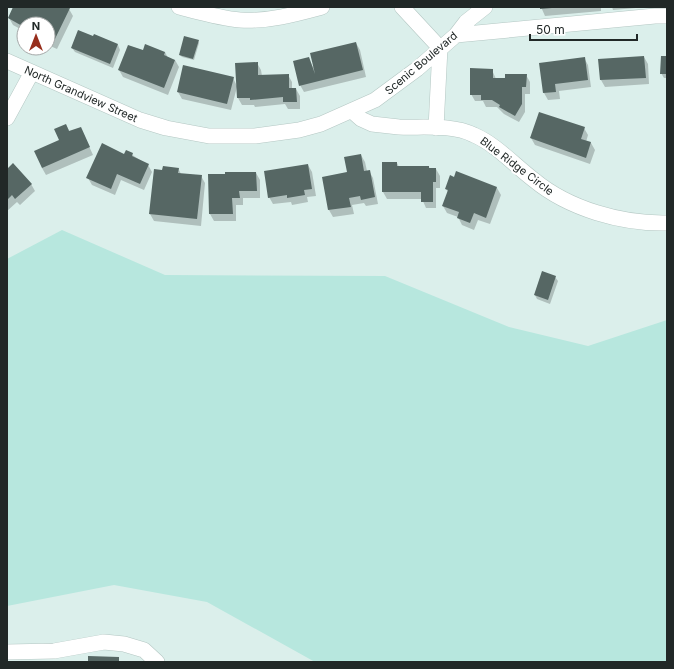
<svg xmlns="http://www.w3.org/2000/svg" width="674" height="669" viewBox="0 0 674 669" font-family="Inter,sans-serif">
<style>
.green{fill:#b7e7de}
.shadow{fill:#0003}
.building{fill:#566764}
.lines{fill:none;stroke-linecap:round;stroke-linejoin:round}
.minor-casing{stroke:#b4c7c3;stroke-width:16}
.minor{stroke:#fff;stroke-width:15}
.labels{text-anchor:middle;stroke-width:4;stroke-linejoin:round;paint-order:stroke}
.street-label{font-size:11px;fill:#212827;stroke:#fff}
</style>
<rect width="100%" height="100%" fill="#dbefeb"/>
<path class="green" d="M 62,230 L 165,275 L 385,276 L 509,327 L 588,346 L 667,320 L 667,662 L 315,662 L 207,602 L 114,585 L 7,606 L 7,259 Z"/>
<path class="shadow" d="M 15,7 L 64,7 L 69,9 L 73,16 L 57,49 L 48,45 L 48,24 L 24,24 L 24,31 L 13,25 L 9,18 Z
M 541,7 L 601,7 L 601,11 L 545,16 Z
M 612,7 L 647,7 L 613,10 Z
M 95,35 L 118,45 L 120,50 L 113,68 L 75,52 L 72,48 Z
M 198,41 L 199,43 L 194,60 L 182,57 L 180,55 Z
M 356,43 L 360,50 L 366,77 L 304,92 L 300,85 L 309,59 L 313,67 Z
M 143,52 L 165,52 L 168,58 L 175,60 L 179,67 L 168,95 L 123,77 L 119,70 Z
M 644,57 L 648,64 L 649,84 L 605,87 L 601,80 L 599,60 Z
M 667,57 L 667,78 L 664,78 L 661,73 Z
M 584,58 L 588,65 L 591,87 L 559,91 L 560,99 L 548,100 L 544,93 L 540,64 Z
M 257,63 L 261,70 L 262,76 L 288,75 L 292,82 L 292,89 L 296,89 L 300,96 L 300,109 L 288,109 L 285,104 L 255,107 L 254,105 L 242,105 L 238,98 L 237,87 L 231,110 L 182,99 L 178,92 L 233,78 L 237,86 Z
M 492,70 L 496,79 L 526,75 L 530,82 L 530,94 L 525,94 L 525,112 L 519,122 L 504,114 L 497,107 L 486,107 L 483,101 L 475,101 L 471,94 Z
M 66,125 L 70,132 L 84,135 L 93,155 L 46,175 L 42,168 L 61,141 Z
M 584,128 L 588,135 L 586,142 L 591,143 L 595,150 L 590,164 L 535,145 L 531,138 Z
M 126,151 L 148,165 L 152,172 L 144,190 L 121,180 L 115,195 L 92,185 L 88,178 L 125,155 Z
M 361,155 L 365,162 L 367,171 L 369,171 L 373,178 L 378,204 L 366,206 L 364,203 L 352,205 L 354,214 L 333,217 L 329,210 L 323,178 L 348,173 Z
M 397,163 L 399,167 L 429,167 L 430,169 L 436,169 L 440,176 L 440,188 L 436,188 L 436,208 L 426,208 L 422,199 L 387,199 L 383,192 Z
M 308,165 L 312,172 L 316,196 L 307,197 L 308,202 L 292,205 L 291,202 L 273,204 L 269,197 Z
M 178,168 L 181,174 L 201,176 L 205,183 L 201,226 L 154,221 L 150,214 L 163,171 Z
M 7,170 L 31,184 L 35,191 L 20,205 L 17,202 L 7,211 Z
M 256,173 L 260,180 L 260,198 L 243,198 L 243,205 L 236,205 L 236,221 L 214,221 L 210,214 L 209,175 Z
M 455,178 L 497,188 L 501,195 L 490,224 L 478,220 L 474,230 L 462,225 L 458,217 L 447,213 L 443,206 L 448,192 L 446,189 Z
M 555,277 L 558,281 L 550,304 L 537,299 L 535,295 Z"/>
<path class="building" d="M 13,7 L 67,7 L 70,8 L 53,43 L 48,40 L 48,24 L 24,24 L 24,27 L 8,18 Z
M 540,7 L 552,7 L 552,8 L 540,9 Z
M 78,30 L 93,36 L 94,34 L 118,44 L 110,64 L 71,48 Z
M 184,36 L 199,40 L 193,59 L 179,55 Z
M 356,42 L 363,70 L 299,86 L 293,61 L 309,57 L 315,74 L 310,53 Z
M 145,44 L 165,52 L 164,55 L 175,60 L 164,88 L 118,70 L 128,45 L 143,50 Z
M 644,56 L 646,78 L 600,80 L 598,59 Z
M 661,56 L 667,56 L 667,74 L 660,74 Z
M 585,57 L 588,80 L 555,84 L 556,92 L 543,93 L 539,63 Z
M 258,62 L 258,75 L 289,74 L 289,88 L 296,88 L 297,102 L 283,102 L 283,97 L 250,100 L 250,98 L 237,98 L 235,63 Z
M 183,65 L 234,77 L 227,104 L 177,92 Z
M 470,68 L 493,69 L 493,78 L 505,78 L 505,74 L 527,74 L 526,87 L 522,87 L 522,104 L 515,116 L 499,107 L 500,105 L 492,100 L 481,100 L 481,95 L 470,95 Z
M 539,112 L 585,127 L 581,139 L 591,142 L 586,158 L 530,138 Z
M 66,124 L 69,131 L 81,127 L 90,147 L 42,168 L 34,151 L 59,140 L 54,129 Z
M 102,143 L 124,154 L 126,150 L 133,153 L 132,156 L 149,164 L 140,184 L 117,174 L 111,189 L 86,178 Z
M 361,154 L 364,171 L 370,170 L 375,197 L 361,200 L 360,196 L 349,198 L 351,207 L 328,210 L 322,177 L 347,172 L 344,157 Z
M 382,162 L 397,162 L 397,166 L 429,166 L 429,168 L 436,168 L 436,182 L 433,182 L 433,202 L 421,202 L 421,192 L 382,192 Z
M 13,163 L 32,184 L 15,199 L 12,195 L 7,200 L 7,169 Z
M 308,164 L 312,189 L 304,190 L 305,195 L 287,198 L 287,195 L 268,198 L 264,171 Z
M 163,166 L 179,168 L 178,173 L 202,175 L 197,219 L 149,214 L 154,169 L 162,170 Z
M 456,171 L 497,187 L 486,218 L 474,213 L 470,223 L 457,218 L 459,212 L 442,206 L 448,190 L 445,189 L 450,175 L 454,177 Z
M 225,172 L 256,172 L 257,191 L 239,191 L 240,198 L 232,198 L 233,214 L 209,214 L 208,174 L 225,174 Z
M 542,271 L 556,276 L 548,300 L 534,295 Z
M 88,656 L 119,657 L 119,662 L 88,662 Z"/>
<g class="lines">
<g class="minor-casing">
<path id="minor" d="M 179,7 C 199,12 219,18 240,20 C 267,22 296,14 322,7
M 402,7 L 440,48 L 436,128
M 456,35 L 655,16 L 667,16
M 7,61 L 140,120 L 166,128 L 209,136 L 255,136 L 299,130 L 321,124 L 375,100 L 417,69 L 456,35 L 466,22 L 485,7
M 352,111 L 361,119 L 372,124 C 381,125 390,126 399,127 C 422,128 452,124 474,135 C 497,145 514,165 534,180 C 569,209 622,224 667,223
M 7,118 L 32,72
M 7,652 L 54,651 L 104,642 L 124,644 L 144,650 L 157,662"/>
</g>
<use href="#minor" class="minor"/>
</g>
<g class="labels">
<g class="street-label">
<text transform="translate(421 63) rotate(-40)" y="4">Scenic Boulevard</text>
<text transform="translate(81 94) rotate(24)" y="4">North Grandview Street</text>
<text transform="translate(517 166) rotate(37)" y="4">Blue Ridge Circle</text>
</g>
</g>
<rect width="674" height="669" fill="none" stroke="#212827" stroke-width="16"/>
<g transform="translate(36 36)"><circle r="19" fill="#ffffff" stroke="#a6a9a9"/>
<path d="M0-3L7 15L0 10L-7 15Z" fill="#972e1c"/>
<text y="-6" font-size="11" font-weight="bold" text-anchor="middle" fill="#212827">N</text>
</g>
<path d="M530 34v6h107v-6" fill="none" stroke="#212827" stroke-width="2"/>
<text x="536" y="34" font-size="12" fill="#212827" stroke="#ffffff" stroke-width="3" paint-order="stroke">50 m</text>
</svg>
